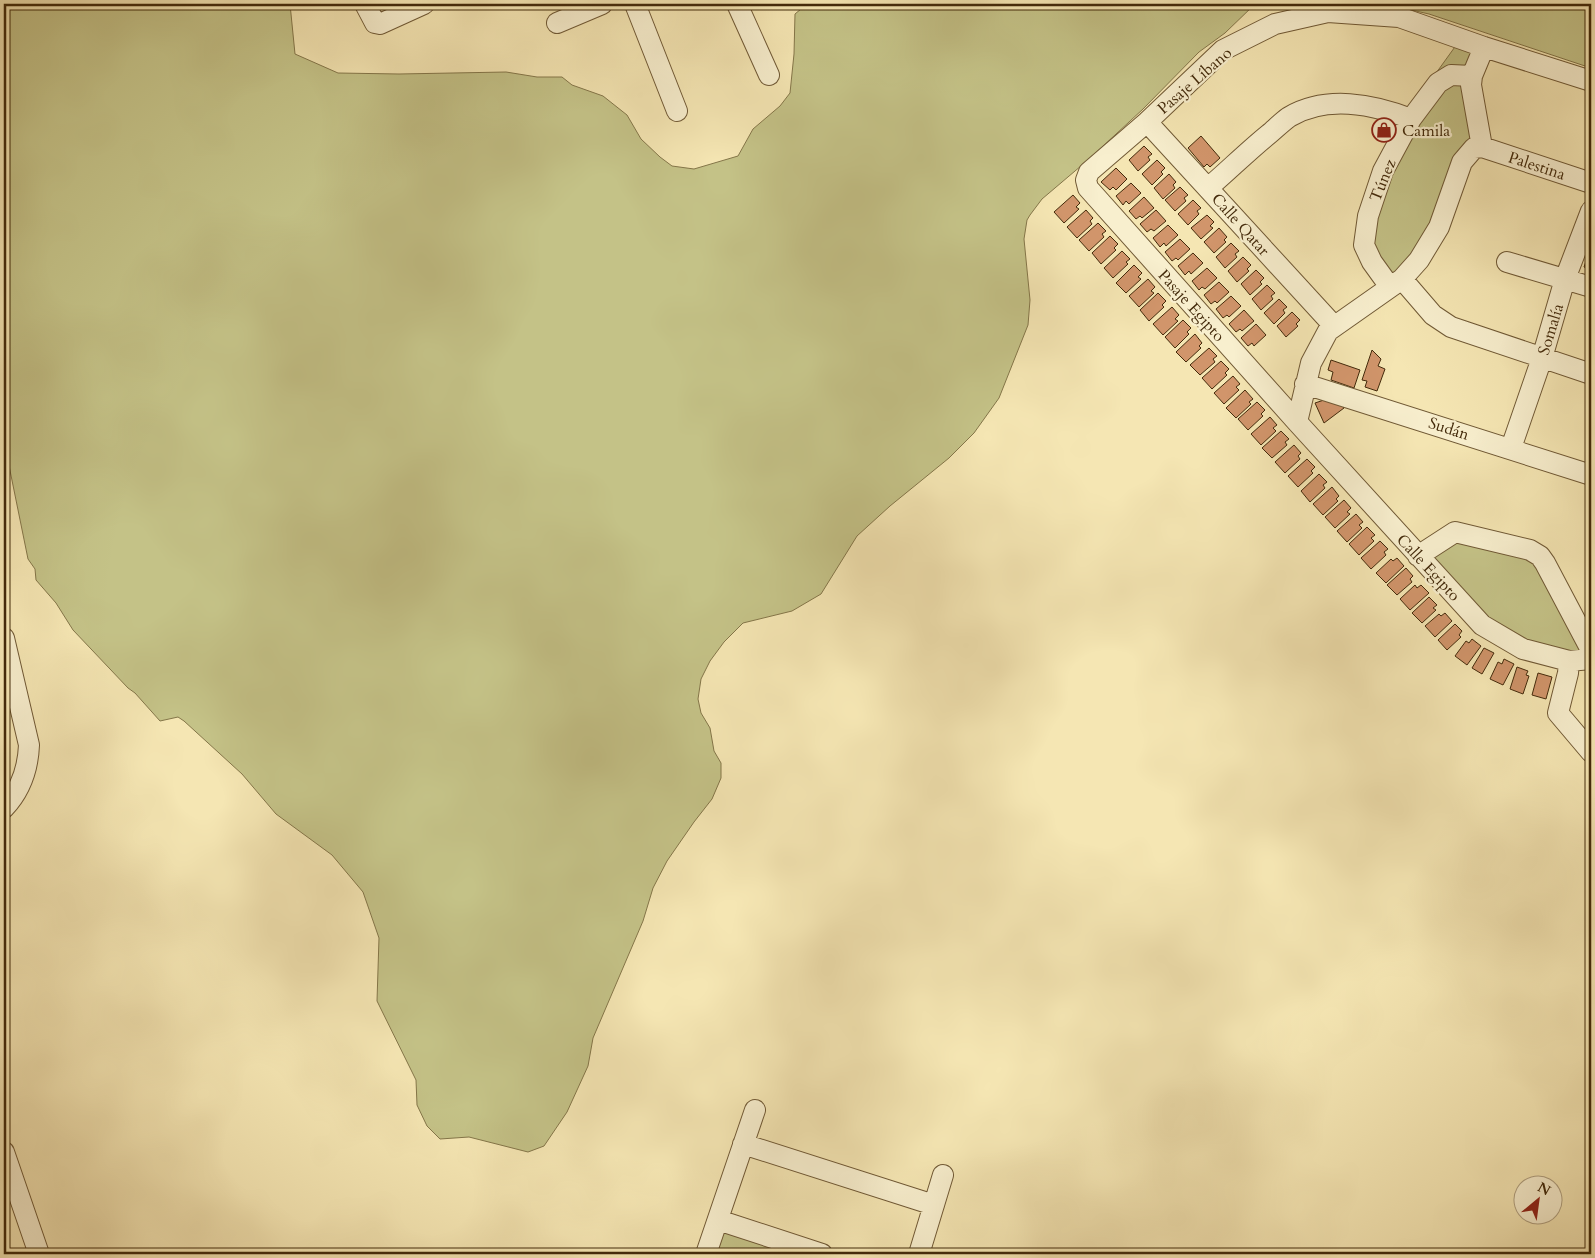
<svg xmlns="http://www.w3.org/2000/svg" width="1595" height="1258" viewBox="0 0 1595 1258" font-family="Cardo,serif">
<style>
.green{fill:#c4c287;stroke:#847649}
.building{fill:#d1956b;stroke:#432a0b}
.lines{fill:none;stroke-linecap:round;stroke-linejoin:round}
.minor-casing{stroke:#705935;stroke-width:22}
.minor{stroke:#f8efce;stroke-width:20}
.labels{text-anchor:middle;stroke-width:4.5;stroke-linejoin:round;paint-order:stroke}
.street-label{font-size:16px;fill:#432a0b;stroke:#f8efce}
.poi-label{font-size:16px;fill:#432a0b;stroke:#f8efce;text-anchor:start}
</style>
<rect width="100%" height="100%" fill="#f5e6b3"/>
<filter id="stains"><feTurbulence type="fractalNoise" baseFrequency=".004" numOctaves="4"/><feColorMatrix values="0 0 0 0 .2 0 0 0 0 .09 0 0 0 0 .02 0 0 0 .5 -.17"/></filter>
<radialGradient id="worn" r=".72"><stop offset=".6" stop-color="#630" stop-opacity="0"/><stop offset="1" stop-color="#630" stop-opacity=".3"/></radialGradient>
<path class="green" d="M 4,4 L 290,4 L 295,54 L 338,73 L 399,74 L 506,72 L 537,77 L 562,77 L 572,85 L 603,96 L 627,115 L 641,139 L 660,157 L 672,166 L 694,169 L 738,156 L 753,129 L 780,106 L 790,93 L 794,54 L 795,14 L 807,4 L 1257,4 L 1254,5 L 1225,33 L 1199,52 L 1143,109 L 1088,160 L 1042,199 L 1030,215 L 1027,220 L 1024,239 L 1030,300 L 1028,325 L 999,398 L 974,433 L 949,458 L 890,506 L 857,536 L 821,594 L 792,611 L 743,623 L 724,642 L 710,661 L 701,679 L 698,699 L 701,713 L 710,728 L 714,751 L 721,763 L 721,778 L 712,799 L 694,822 L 667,861 L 653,888 L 643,921 L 593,1038 L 588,1066 L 567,1112 L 544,1146 L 528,1152 L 469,1137 L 440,1139 L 427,1126 L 417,1105 L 416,1080 L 377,1001 L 379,938 L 363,892 L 332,855 L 276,814 L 242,774 L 184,721 L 178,717 L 160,721 L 135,693 L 128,688 L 73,630 L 56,603 L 36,580 L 35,569 L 28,559 L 4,441 Z
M 1385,4 L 1591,4 L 1591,68 L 1429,14 Z
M 1457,44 L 1472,48 L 1474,63 L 1421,94 Z
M 1462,80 L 1475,136 L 1432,226 L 1398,275 L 1384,271 L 1370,233 L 1403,144 L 1444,85 Z
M 1456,535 L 1536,560 L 1586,654 L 1537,646 L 1483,615 L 1431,560 Z
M 722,1229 L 793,1254 L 712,1254 Z"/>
<path class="building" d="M 1201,136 L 1220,158 L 1210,167 L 1207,164 L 1204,167 L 1188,148 Z
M 1144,146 L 1152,154 L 1148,157 L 1150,160 L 1138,171 L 1129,160 Z
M 1157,160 L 1165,168 L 1161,172 L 1163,174 L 1152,185 L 1142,174 Z
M 1116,168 L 1127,179 L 1116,190 L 1113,187 L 1110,190 L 1101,182 Z
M 1169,174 L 1176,182 L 1173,185 L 1175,188 L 1163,199 L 1154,188 Z
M 1131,183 L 1141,193 L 1129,204 L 1126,201 L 1123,205 L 1116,196 Z
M 1180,187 L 1188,195 L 1184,198 L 1186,201 L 1175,211 L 1165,200 Z
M 1073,195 L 1080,203 L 1076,207 L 1079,209 L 1064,223 L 1054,212 Z
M 1144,197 L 1154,208 L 1142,218 L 1140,216 L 1136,219 L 1129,211 Z
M 1193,200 L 1201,208 L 1197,211 L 1199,214 L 1188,225 L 1178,214 Z
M 1086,210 L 1093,218 L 1090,221 L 1092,224 L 1077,238 L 1067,227 Z
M 1156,210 L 1166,221 L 1154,231 L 1151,229 L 1147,232 L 1140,224 Z
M 1207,215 L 1214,222 L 1210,226 L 1213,228 L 1201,239 L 1191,228 Z
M 1098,223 L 1106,231 L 1102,234 L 1104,237 L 1089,251 L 1079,240 Z
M 1168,225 L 1178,235 L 1166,246 L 1164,243 L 1160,247 L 1153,238 Z
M 1219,228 L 1227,237 L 1224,240 L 1226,242 L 1214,253 L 1204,242 Z
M 1110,236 L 1118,244 L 1114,248 L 1116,250 L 1101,264 L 1092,253 Z
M 1180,239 L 1190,249 L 1178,260 L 1176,258 L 1172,261 L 1165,252 Z
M 1231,243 L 1239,251 L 1235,254 L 1237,257 L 1225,268 L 1216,257 Z
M 1591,247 L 1591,270 L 1584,267 Z
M 1122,251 L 1130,259 L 1126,262 L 1128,264 L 1113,278 L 1104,268 Z
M 1193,253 L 1203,263 L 1191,274 L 1189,271 L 1185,275 L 1178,266 Z
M 1243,257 L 1251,265 L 1247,269 L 1249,271 L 1237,282 L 1228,271 Z
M 1134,265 L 1142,273 L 1138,277 L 1141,279 L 1126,293 L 1116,283 Z
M 1207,268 L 1217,278 L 1205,289 L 1202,287 L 1199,290 L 1192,281 Z
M 1256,270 L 1264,278 L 1260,282 L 1262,284 L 1250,295 L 1241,284 Z
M 1148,279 L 1155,287 L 1151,291 L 1154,293 L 1139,307 L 1129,296 Z
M 1219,282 L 1229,292 L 1217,303 L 1215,301 L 1211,304 L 1204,295 Z
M 1267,285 L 1275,293 L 1271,296 L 1273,299 L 1261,310 L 1252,299 Z
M 1158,293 L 1166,301 L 1162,305 L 1164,307 L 1149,321 L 1140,310 Z
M 1231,296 L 1241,306 L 1229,317 L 1227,315 L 1223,318 L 1216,309 Z
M 1279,299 L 1287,307 L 1283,310 L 1285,313 L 1274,324 L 1264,313 Z
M 1172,307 L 1179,315 L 1175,319 L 1178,321 L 1163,335 L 1153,324 Z
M 1244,310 L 1254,321 L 1242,331 L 1240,329 L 1236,332 L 1229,324 Z
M 1292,312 L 1300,320 L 1296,324 L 1298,326 L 1286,337 L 1277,326 Z
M 1183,320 L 1191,328 L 1187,332 L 1189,334 L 1175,348 L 1165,337 Z
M 1256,324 L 1266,335 L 1254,346 L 1252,343 L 1248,346 L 1241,338 Z
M 1195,334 L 1202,343 L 1199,346 L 1201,348 L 1186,362 L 1176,352 Z
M 1209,348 L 1217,356 L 1213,359 L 1215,362 L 1200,375 L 1190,365 Z
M 1372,350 L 1381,359 L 1378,366 L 1385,369 L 1377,391 L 1365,387 L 1367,381 L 1362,380 Z
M 1331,360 L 1360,370 L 1354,388 L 1331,380 L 1333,372 L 1328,370 Z
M 1221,361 L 1229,369 L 1225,373 L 1227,375 L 1212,389 L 1202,378 Z
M 1233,376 L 1240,384 L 1236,387 L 1239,390 L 1224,404 L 1214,393 Z
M 1245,390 L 1253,399 L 1249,402 L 1251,404 L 1236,418 L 1226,408 Z
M 1324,400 L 1342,406 L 1344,408 L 1324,423 L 1315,403 Z
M 1257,402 L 1265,410 L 1261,414 L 1263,416 L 1248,430 L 1238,419 Z
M 1270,417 L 1277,425 L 1273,428 L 1276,431 L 1261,445 L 1251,434 Z
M 1281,431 L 1289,439 L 1285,442 L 1287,445 L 1272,458 L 1262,448 Z
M 1294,445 L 1301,453 L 1298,456 L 1300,459 L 1285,473 L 1275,462 Z
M 1307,459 L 1315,467 L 1311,471 L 1313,473 L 1298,487 L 1288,476 Z
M 1319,474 L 1327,482 L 1323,485 L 1325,488 L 1310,502 L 1301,491 Z
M 1332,487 L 1339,496 L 1336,499 L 1338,501 L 1323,515 L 1313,504 Z
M 1344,500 L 1351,508 L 1347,512 L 1350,514 L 1335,528 L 1325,517 Z
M 1356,514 L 1363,522 L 1359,525 L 1362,528 L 1347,542 L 1337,531 Z
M 1367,527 L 1375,535 L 1371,538 L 1374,541 L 1359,555 L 1349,544 Z
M 1380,541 L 1388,549 L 1384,552 L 1386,555 L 1371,569 L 1361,558 Z
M 1397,558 L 1404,566 L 1386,583 L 1376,573 L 1391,559 L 1393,561 Z
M 1406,568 L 1413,576 L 1410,579 L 1412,582 L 1397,595 L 1387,585 Z
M 1415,585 L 1417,588 L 1421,585 L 1429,593 L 1410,610 L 1400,599 Z
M 1429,597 L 1437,605 L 1433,608 L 1436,610 L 1422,623 L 1412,613 Z
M 1445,613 L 1452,621 L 1435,637 L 1425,626 L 1439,614 L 1441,616 Z
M 1455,624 L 1462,631 L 1459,635 L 1461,637 L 1447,650 L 1438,640 Z
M 1472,639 L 1481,646 L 1467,665 L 1455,656 L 1466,641 L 1469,643 Z
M 1484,648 L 1494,653 L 1482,674 L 1472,668 Z
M 1504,659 L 1514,664 L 1503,685 L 1490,679 L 1498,662 L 1502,664 Z
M 1517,667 L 1528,671 L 1526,675 L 1529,676 L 1523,694 L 1510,689 Z
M 1538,673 L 1552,677 L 1546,699 L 1532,695 Z"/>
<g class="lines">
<g class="minor-casing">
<path id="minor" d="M 365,4 L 375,23 L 380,24 L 424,4
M 635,4 L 677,111
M 737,4 L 769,75
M 557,23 L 602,4
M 1591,81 L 1484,47 L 1399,17 L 1328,12 L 1275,24 L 1223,50 L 1147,122 L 1089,172 L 1086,180 L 1088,188 L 1297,422 L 1482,625 L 1523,649 L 1569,661 L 1591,659
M 1147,122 L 1334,326
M 1482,147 L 1471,85 L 1472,76 L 1484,47
M 1208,188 C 1229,170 1248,151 1269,134 C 1275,129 1282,122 1289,117 C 1326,95 1373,104 1411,119
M 1507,262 L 1591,287
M 1402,279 L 1433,315 L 1451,327 L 1591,374
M 1390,287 L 1372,262 L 1364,245 L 1368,216 L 1383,171 L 1411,119 L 1438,83 L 1451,75 L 1472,76
M 1305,384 L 1591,475
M 1297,422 L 1311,363 L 1328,331 L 1402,279 L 1419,260 L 1439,227 L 1462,162 L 1474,148 L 1482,147 L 1591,183
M 1511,448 L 1542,358 L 1565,279 L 1591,211
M 1418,556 L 1455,532 L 1530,550 L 1540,556 L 1545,563 L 1591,650
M 4,638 L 29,745 C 28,770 21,790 4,808
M 1569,661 L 1568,673 L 1558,713 L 1591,752
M 743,1144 L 934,1205
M 4,1152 L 39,1254
M 718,1220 L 822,1254
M 706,1254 L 755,1110
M 919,1254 L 943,1175"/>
</g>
<use href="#minor" class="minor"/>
</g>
<defs>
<g id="shop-ring" transform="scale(1.25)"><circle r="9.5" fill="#f8efce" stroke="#8f2418" stroke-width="1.5"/><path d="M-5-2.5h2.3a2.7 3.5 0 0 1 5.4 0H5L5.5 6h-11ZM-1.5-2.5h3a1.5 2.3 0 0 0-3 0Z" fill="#8f2418"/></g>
</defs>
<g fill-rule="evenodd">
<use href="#shop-ring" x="1384" y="130"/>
</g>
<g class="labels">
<g class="street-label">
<text transform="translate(1194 80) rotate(-41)" y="6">Pasaje Líbano</text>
<text transform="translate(1537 165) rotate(18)" y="6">Palestina</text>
<text transform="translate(1382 180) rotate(-68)" y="6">Túnez</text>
<text transform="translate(1241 224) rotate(48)" y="6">Calle Qatar</text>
<text transform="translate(1192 305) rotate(48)" y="6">Pasaje Egipto</text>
<text transform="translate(1550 329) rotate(-73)" y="6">Somalía</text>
<text transform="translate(1449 428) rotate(18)" y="6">Sudán</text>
<text transform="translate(1429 567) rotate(47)" y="6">Calle Egipto</text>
</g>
<g class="poi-label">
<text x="1402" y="136">Camila</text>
</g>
</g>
<rect width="1595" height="1258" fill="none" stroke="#f5e6b3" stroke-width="20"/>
<rect x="5" y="5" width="1585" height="1248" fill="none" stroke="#432a0b" stroke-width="2.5"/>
<rect x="10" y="10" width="1575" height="1238" fill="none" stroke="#432a0b"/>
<g transform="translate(1538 1200) rotate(29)"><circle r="24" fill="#f8efce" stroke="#b0a080"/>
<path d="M0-4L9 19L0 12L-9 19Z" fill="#8f2418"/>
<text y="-8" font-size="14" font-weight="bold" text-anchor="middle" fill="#432a0b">N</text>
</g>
<rect width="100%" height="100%" filter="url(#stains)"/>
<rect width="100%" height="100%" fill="url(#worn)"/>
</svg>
